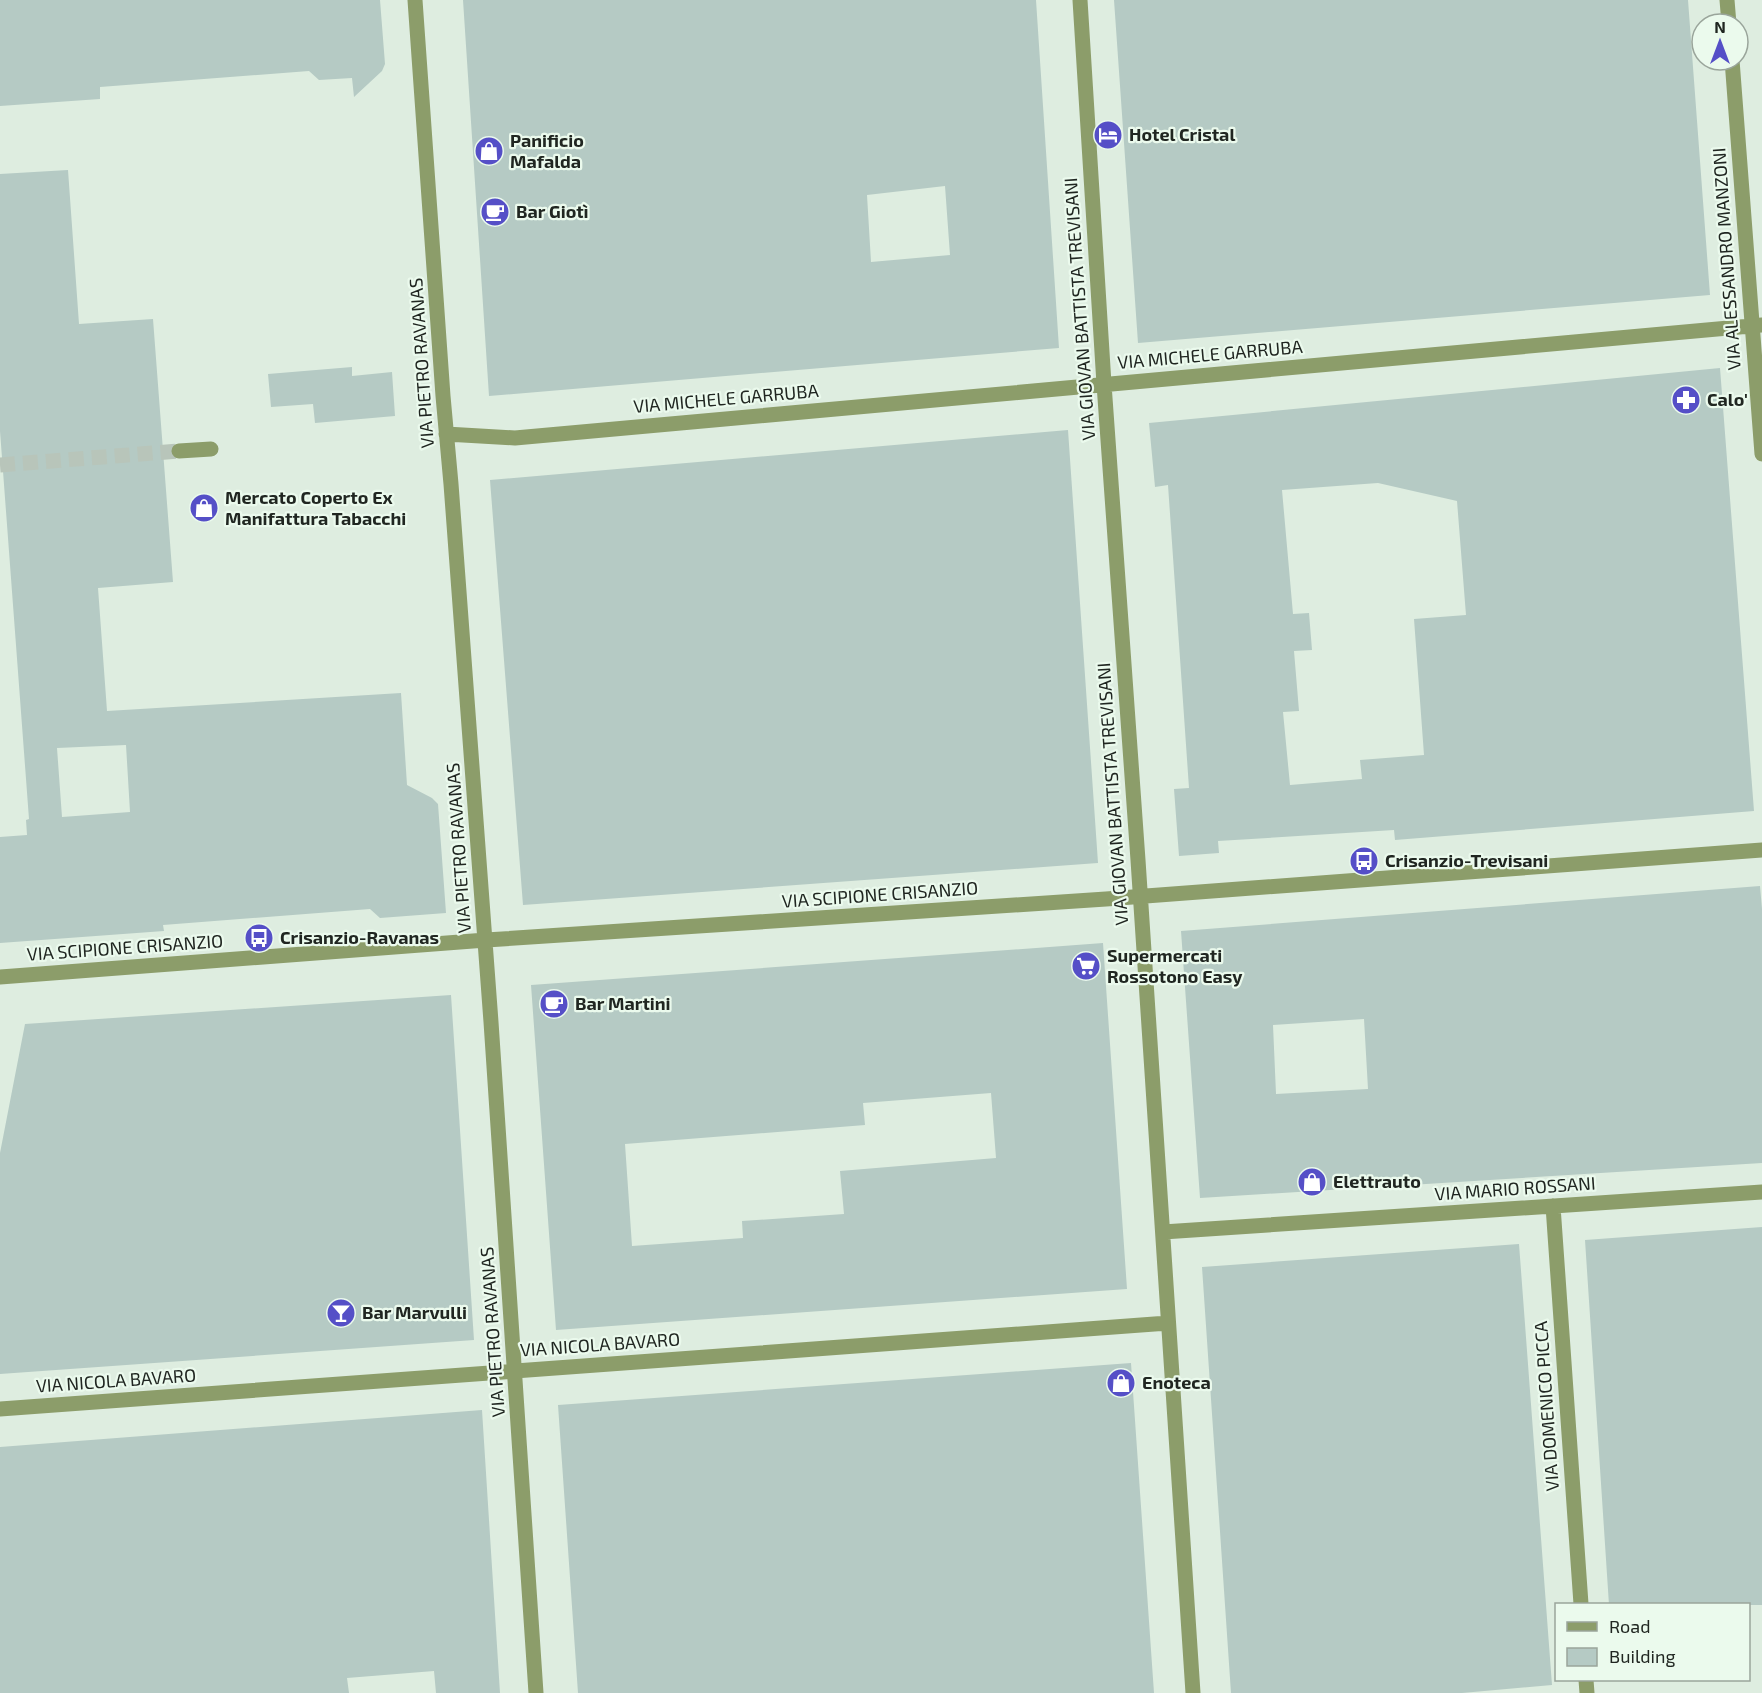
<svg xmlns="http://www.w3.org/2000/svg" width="1762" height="1693" viewBox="0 0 1762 1693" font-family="'Exo 2',sans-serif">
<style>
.building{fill:#b5cac4;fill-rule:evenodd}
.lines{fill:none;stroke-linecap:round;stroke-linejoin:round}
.minor-tunnel{stroke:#b8c5ba;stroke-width:15;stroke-dasharray:15 8;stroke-linecap:butt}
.minor{stroke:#8c9d6a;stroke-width:15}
.labels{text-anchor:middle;stroke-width:4.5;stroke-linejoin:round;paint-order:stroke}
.poi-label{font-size:18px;font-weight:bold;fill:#202621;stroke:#ebfaed;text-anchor:start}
.street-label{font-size:18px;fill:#202621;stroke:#ebfaed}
</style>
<rect width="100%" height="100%" fill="#deede0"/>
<path class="building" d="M 0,0 L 380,0 L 385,64 L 382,71 L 354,97 L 352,78 L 319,80 L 309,71 L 100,87 L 100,99 L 0,106 Z
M 463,0 L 1036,0 L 1059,348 L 489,396 ZM 945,186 L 950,255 L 871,262 L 867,195 Z
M 1114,0 L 1688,0 L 1710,295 L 1138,343 Z
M 68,170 L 79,324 L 153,319 L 173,582 L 98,588 L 107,711 L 401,693 L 407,785 L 432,798 L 438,804 L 446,913 L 380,918 L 370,909 L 163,925 L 164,931 L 0,943 L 0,837 L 27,835 L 26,820 L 29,819 L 0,431 L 0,174 ZM 126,745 L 130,812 L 62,817 L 57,748 Z
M 352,367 L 352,376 L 392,372 L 395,416 L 315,423 L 313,404 L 271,407 L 268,374 Z
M 1720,368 L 1754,811 L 1395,840 L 1394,830 L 1218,841 L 1219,853 L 1179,856 L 1174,789 L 1189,788 L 1168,485 L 1155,487 L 1149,423 ZM 1378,483 L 1457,501 L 1466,615 L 1414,619 L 1424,755 L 1360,760 L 1362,779 L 1290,785 L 1283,712 L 1299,711 L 1294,651 L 1312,650 L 1309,613 L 1293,614 L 1282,490 Z
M 1068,430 L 1098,863 L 523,905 L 490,480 Z
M 1760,886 L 1762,909 L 1762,1163 L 1200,1198 L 1181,931 ZM 1364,1019 L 1368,1089 L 1276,1094 L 1273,1025 Z
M 1103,943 L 1127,1289 L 556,1330 L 531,985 ZM 991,1093 L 996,1158 L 840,1171 L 844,1214 L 742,1221 L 743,1238 L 632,1246 L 625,1144 L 865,1125 L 863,1103 Z
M 451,995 L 474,1340 L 0,1374 L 0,1153 L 25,1024 Z
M 1762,1227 L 1762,1605 L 1609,1605 L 1585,1240 Z
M 1519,1244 L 1552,1685 L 1462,1693 L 1231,1693 L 1202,1267 Z
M 1131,1363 L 1154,1693 L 578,1693 L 558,1405 Z
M 482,1410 L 500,1693 L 436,1693 L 434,1671 L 347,1678 L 349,1693 L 0,1693 L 0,1447 Z"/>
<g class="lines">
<path class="minor-tunnel" d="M 0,465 L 179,451"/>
<path class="minor" d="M 415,0 L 443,396 L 451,484 L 491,1022 L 536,1693
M 1080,0 L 1104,384 L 1138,860 L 1193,1693
M 1727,0 L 1729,24
M 1732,60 L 1762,454
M 446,434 L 515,438 L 1762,325
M 179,451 L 211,449
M 0,977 L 486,940 L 1106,899 L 1762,850
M 1553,1206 L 1581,1604
M 1163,1232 L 1762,1192
M 0,1409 L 1168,1323
M 1586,1680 L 1587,1693"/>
</g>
<defs>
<g id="hotel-disc" transform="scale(1.5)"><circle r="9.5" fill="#554fc7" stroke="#ebfaed"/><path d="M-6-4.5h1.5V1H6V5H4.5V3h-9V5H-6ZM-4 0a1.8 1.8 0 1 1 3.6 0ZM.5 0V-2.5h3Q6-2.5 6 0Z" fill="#fff"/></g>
<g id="shop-disc" transform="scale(1.5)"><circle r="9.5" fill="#554fc7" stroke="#ebfaed"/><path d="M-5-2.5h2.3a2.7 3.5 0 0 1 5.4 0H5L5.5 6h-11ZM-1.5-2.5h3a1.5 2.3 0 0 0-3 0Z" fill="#fff"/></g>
<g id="cafe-disc" transform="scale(1.5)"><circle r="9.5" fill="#554fc7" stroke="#ebfaed"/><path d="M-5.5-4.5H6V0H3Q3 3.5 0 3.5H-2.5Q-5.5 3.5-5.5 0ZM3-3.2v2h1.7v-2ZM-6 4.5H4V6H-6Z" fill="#fff"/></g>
<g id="pharmacy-disc" transform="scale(1.5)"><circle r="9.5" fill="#554fc7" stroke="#ebfaed"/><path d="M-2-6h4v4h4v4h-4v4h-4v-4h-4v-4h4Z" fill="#fff"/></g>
<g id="bus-disc" transform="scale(1.5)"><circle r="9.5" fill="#554fc7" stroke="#ebfaed"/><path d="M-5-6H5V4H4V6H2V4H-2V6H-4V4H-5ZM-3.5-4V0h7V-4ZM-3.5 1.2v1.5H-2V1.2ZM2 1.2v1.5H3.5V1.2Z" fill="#fff"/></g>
<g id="supermarket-disc" transform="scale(1.5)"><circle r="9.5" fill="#554fc7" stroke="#ebfaed"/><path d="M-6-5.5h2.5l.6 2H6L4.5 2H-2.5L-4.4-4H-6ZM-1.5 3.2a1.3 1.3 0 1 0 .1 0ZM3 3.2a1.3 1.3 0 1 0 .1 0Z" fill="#fff"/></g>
<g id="bar-disc" transform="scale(1.5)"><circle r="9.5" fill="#554fc7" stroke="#ebfaed"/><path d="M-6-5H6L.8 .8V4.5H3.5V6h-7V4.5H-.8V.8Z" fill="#fff"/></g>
</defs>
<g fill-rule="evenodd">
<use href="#hotel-disc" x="1108" y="135"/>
<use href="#shop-disc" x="489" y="151"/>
<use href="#cafe-disc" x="495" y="212"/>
<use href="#pharmacy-disc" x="1686" y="400"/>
<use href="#shop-disc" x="204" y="508"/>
<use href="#bus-disc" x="1364" y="861"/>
<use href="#bus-disc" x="259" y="938"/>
<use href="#supermarket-disc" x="1086" y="966"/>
<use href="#cafe-disc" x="554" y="1004"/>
<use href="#shop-disc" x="1312" y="1182"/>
<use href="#bar-disc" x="341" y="1313"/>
<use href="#shop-disc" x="1121" y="1383"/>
</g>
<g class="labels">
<g class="poi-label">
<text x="1129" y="141">Hotel Cristal</text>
<text x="510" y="147">Panificio<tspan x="510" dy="21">Mafalda</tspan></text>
<text x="516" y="218">Bar Giotì</text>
<text x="1707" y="406">Calo'</text>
<text x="225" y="504">Mercato Coperto Ex<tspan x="225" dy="21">Manifattura Tabacchi</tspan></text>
<text x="1385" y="867">Crisanzio-Trevisani</text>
<text x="280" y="944">Crisanzio-Ravanas</text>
<text x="1107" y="962">Supermercati<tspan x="1107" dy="21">Rossotono Easy</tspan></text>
<text x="575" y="1010">Bar Martini</text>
<text x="1333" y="1188">Elettrauto</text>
<text x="362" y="1319">Bar Marvulli</text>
<text x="1142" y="1389">Enoteca</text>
</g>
<g class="street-label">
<text transform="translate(1727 259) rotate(-94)" y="6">VIA ALESSANDRO MANZONI</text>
<text transform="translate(1080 309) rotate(-94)" y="6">VIA GIOVAN BATTISTA TREVISANI</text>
<text transform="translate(1210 355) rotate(-5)" y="6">VIA MICHELE GARRUBA</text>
<text transform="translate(422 363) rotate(-94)" y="6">VIA PIETRO RAVANAS</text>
<text transform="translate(726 399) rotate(-5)" y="6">VIA MICHELE GARRUBA</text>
<text transform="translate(1113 794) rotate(-94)" y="6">VIA GIOVAN BATTISTA TREVISANI</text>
<text transform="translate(459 848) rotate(-94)" y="6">VIA PIETRO RAVANAS</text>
<text transform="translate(880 895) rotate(-4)" y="6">VIA SCIPIONE CRISANZIO</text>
<text transform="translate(125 948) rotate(-4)" y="6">VIA SCIPIONE CRISANZIO</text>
<text transform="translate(1515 1189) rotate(-4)" y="6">VIA MARIO ROSSANI</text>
<text transform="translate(493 1332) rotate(-94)" y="6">VIA PIETRO RAVANAS</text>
<text transform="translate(600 1345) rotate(-4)" y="6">VIA NICOLA BAVARO</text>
<text transform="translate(116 1381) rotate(-4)" y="6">VIA NICOLA BAVARO</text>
<text transform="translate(1547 1406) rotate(-94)" y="6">VIA DOMENICO PICCA</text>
</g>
</g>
<rect x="1555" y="1603" width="195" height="78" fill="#ebfaed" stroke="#9aa59b" stroke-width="1.5"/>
<rect x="1567" y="1622" width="30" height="9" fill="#8c9d6a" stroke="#9aa59b" stroke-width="1.5"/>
<text x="1609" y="1633" font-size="18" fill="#202621">Road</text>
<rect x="1567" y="1648" width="30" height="18" fill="#b5cac4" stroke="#9aa59b" stroke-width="1.5"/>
<text x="1609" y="1663" font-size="18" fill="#202621">Building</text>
<g transform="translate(1720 42)"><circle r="28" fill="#ebfaed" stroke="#9aa59b" stroke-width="1.5"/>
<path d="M0-4.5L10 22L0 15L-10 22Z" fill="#554fc7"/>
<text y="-9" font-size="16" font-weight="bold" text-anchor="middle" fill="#202621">N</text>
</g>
</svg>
